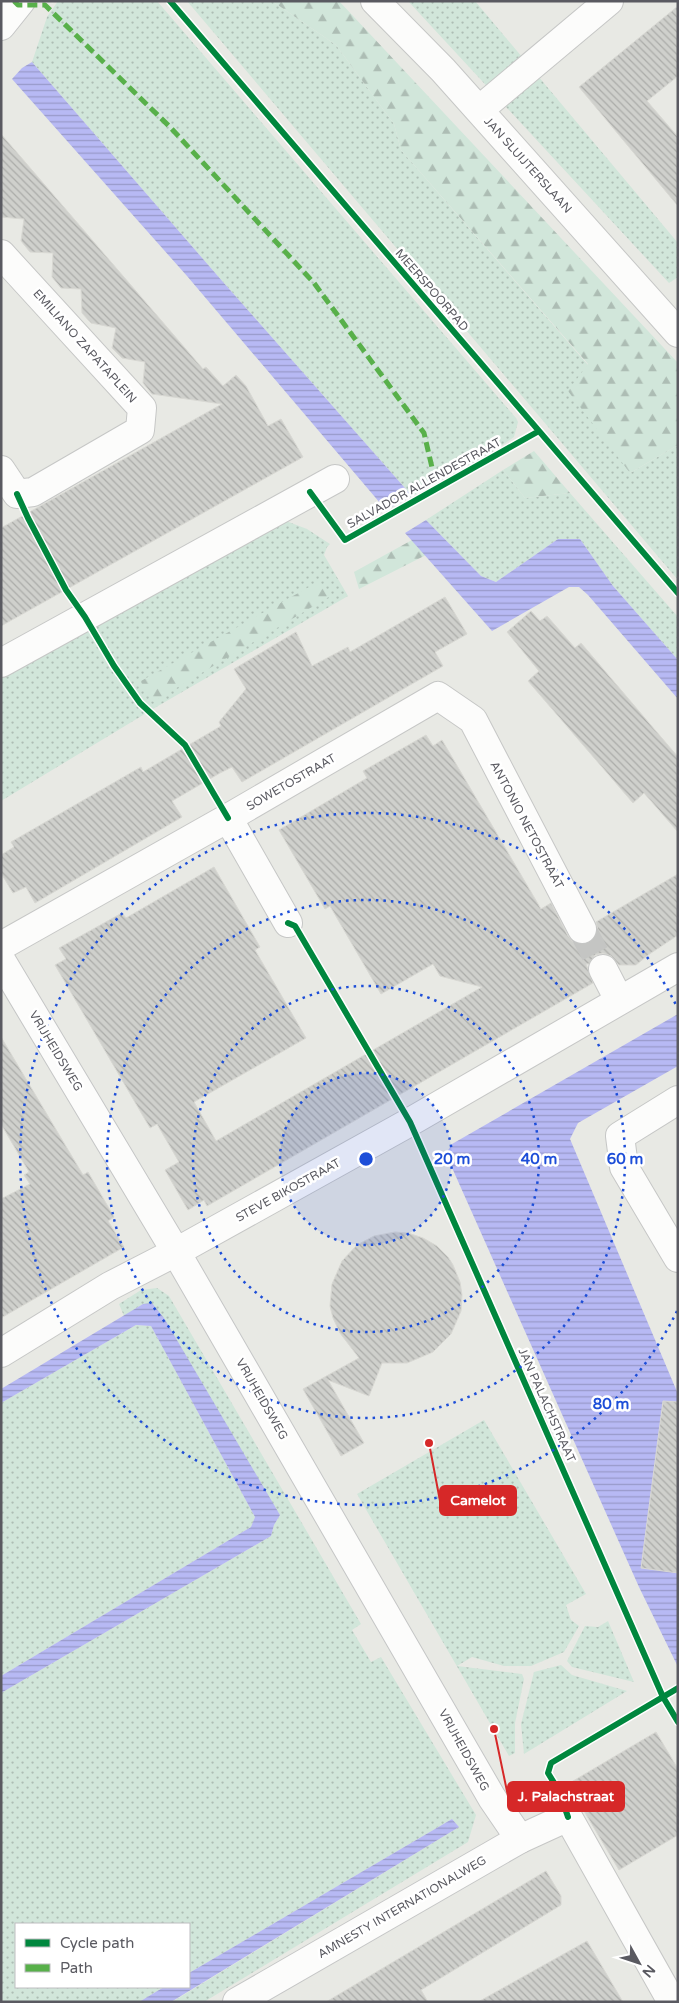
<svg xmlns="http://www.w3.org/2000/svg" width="679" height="2003" viewBox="0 0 679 2003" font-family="'Varela Round',sans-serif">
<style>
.green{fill:url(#green-dots)}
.forest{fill:url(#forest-firs)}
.water{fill:url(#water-rules)}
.building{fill:url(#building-back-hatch);stroke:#d8d8d3}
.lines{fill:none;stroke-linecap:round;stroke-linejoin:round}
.street-tunnel{stroke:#c4c5c3;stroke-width:28;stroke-dasharray:28 14;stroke-linecap:butt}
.street-casing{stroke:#c6c7c6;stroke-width:30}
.secondary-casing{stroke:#c5c6c6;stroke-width:30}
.street{stroke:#fcfcfb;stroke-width:28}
.secondary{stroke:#fcfcfb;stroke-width:28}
.quiet{stroke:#58b04a;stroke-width:5;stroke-dasharray:10 5;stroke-linecap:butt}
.cycleway-casing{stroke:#fff;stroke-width:9}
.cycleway{stroke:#00873e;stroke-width:6}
.ring{fill:none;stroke:#1d4ed8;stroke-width:2.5;stroke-dasharray:2.5 5}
.labels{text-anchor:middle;stroke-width:5;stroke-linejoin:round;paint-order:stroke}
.street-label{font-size:12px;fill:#5a5a61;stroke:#fff}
.centre{fill:#1d4ed8;stroke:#fff;stroke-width:2.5}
.ring-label{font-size:15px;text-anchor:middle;font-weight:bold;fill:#1d4ed8;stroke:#fff;stroke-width:5;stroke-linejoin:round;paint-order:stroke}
.leader{fill:none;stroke:#d62828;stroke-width:2}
.callout-dot{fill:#d62828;stroke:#fff;stroke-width:2}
.callout{fill:#d62828;stroke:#d62828;stroke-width:2}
.callout-label{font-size:14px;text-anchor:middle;font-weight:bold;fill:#fff}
</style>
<defs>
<pattern id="green-dots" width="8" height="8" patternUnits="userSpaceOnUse" patternTransform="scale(1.25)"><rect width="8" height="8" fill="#d1e6da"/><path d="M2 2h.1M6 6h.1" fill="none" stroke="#adbdb4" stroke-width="1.8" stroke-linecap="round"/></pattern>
<pattern id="forest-firs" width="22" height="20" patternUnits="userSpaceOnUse" patternTransform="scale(1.25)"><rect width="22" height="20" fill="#d1e6da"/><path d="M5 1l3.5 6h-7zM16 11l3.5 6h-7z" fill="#adbdb4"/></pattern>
<pattern id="water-rules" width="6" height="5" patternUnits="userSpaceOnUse" patternTransform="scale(1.25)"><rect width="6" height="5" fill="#b7b9f4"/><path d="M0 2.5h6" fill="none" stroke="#9899c9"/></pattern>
<pattern id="building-back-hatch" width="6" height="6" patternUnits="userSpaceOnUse" patternTransform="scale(1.25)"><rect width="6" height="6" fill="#cfd0cc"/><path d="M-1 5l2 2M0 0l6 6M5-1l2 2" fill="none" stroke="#abaca9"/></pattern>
</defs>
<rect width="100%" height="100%" fill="#e8e9e4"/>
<path class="green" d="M 58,1 L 157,1 L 516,418 L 518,422 L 514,437 L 491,453 L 412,496 L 223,282 L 32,62 L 47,17 Z
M 187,1 L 272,1 L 336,45 L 394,124 L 401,150 L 588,365 L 630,473 L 678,445 L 678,580 Z
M 408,1 L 475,1 L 678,243 L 678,277 L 669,283 Z
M 503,470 L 525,498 L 570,493 L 678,617 L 678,660 L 613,586 L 580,539 L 558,539 L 496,582 L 481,576 L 426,520 Z
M 286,521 L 307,529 L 330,544 L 327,547 L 324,555 L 348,596 L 158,706 L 1,801 L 1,676 Z
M 157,1288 L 169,1296 L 361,1624 L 352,1630 L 371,1662 L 381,1657 L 476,1815 L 468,1842 L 204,2002 L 172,2002 L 459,1827 L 452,1819 L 189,1973 L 189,1924 L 16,1924 L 16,1987 L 164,1987 L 139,2002 L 1,2002 L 1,1693 L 271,1536 L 274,1525 L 280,1515 L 143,1304 L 124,1316 L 119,1304 L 141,1290 Z
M 136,1325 L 151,1326 L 255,1517 L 251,1527 L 1,1676 L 1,1403 Z
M 484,1420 L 586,1594 L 566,1605 L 571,1620 L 579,1626 L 564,1652 L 531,1666 L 504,1666 L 472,1657 L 457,1666 L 522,1674 L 524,1679 L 515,1723 L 515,1753 L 509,1756 L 357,1494 Z
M 608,1621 L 634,1682 L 572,1667 L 567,1661 L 585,1626 L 598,1627 Z
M 561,1665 L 572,1675 L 627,1691 L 524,1754 L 521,1724 L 534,1672 Z"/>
<path class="forest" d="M 272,1 L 339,1 L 678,363 L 678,445 L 630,473 L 568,391 L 588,364 L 401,150 L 394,124 L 336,45 Z
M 534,451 L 570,493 L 525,498 L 503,470 Z
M 412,540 L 426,555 L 359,589 L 354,572 Z
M 318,582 L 332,595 L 153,702 L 141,681 Z"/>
<path class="water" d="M 32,62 L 223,282 L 412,496 L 386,510 L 187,276 L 12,79 L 22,68 Z
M 426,520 L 481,576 L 496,582 L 558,539 L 580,539 L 613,586 L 678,660 L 678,699 L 588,595 L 579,587 L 569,587 L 492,631 L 405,533 Z
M 678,1014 L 678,1066 L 578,1123 L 570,1139 L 678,1394 L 678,1667 L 639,1587 L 449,1161 L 447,1152 L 452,1144 Z
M 152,1303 L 164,1318 L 280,1515 L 274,1525 L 271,1536 L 1,1693 L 1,1676 L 251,1527 L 255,1517 L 151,1326 L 136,1325 L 1,1403 L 1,1389 L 143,1304 Z
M 452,1819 L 459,1827 L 171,2002 L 139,2002 L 164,1987 L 189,1987 L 189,1973 Z"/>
<path class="building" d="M 678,6 L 678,76 L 647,101 L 678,137 L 678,206 L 579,87 Z
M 1,134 L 203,369 L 206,367 L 223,386 L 236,375 L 246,386 L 268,426 L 281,419 L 303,457 L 1,626 L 1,528 L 222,404 L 152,394 L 143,383 L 145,362 L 122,358 L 112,348 L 116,328 L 91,323 L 82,313 L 81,289 L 61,288 L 52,277 L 53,253 L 30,252 L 21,241 L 24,219 L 1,217 Z
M 445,597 L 467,634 L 435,652 L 443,666 L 242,782 L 232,767 L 220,773 L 172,801 L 182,817 L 35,903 L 26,887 L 13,893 L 1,873 L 1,855 L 14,847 L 11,842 L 141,767 L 143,772 L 221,726 L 219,722 L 246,689 L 234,669 L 296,632 L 312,666 L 348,647 L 350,652 Z
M 531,611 L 540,621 L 547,616 L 575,648 L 581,643 L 678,757 L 678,832 L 644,793 L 633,803 L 528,681 L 539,671 L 507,632 Z
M 426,735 L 433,746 L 442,740 L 541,909 L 551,903 L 568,936 L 573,942 L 581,945 L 590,943 L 595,938 L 598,930 L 596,922 L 678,874 L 678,935 L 648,955 L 636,965 L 619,965 L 611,956 L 603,953 L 595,955 L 589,964 L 586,964 L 593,983 L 207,1206 L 204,1200 L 188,1210 L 165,1170 L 179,1162 L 157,1124 L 150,1128 L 55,965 L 66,959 L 59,948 L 122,913 L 126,918 L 214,867 L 260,947 L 255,950 L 306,1038 L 194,1102 L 216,1141 L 482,987 L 440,976 L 433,964 L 381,994 L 330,906 L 325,909 L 279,830 L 367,778 L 363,771 Z
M 1,1037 L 83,1175 L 88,1172 L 103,1198 L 114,1217 L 108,1221 L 124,1247 L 1,1318 L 1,1199 L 30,1184 L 24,1175 L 29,1172 L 1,1124 Z
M 395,1232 L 408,1233 L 423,1238 L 437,1246 L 448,1257 L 453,1265 L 460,1282 L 462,1295 L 461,1311 L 451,1334 L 433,1352 L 407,1363 L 382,1363 L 369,1396 L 328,1380 L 364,1443 L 341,1456 L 303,1389 L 359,1358 L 340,1333 L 333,1318 L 330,1306 L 332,1284 L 342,1261 L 357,1245 L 374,1236 Z
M 663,1401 L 678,1402 L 678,1573 L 641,1568 Z
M 656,1732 L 678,1769 L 678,1835 L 619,1870 L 568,1784 Z
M 546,1871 L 561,1896 L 561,1905 L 421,1990 L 428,2002 L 326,2002 Z
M 587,1941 L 623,2002 L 478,2002 Z"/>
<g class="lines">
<path class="street-tunnel" d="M 582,929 L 603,969"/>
<g class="street-casing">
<path id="street" d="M 375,1 L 443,70 L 678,333
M 479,110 L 609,1
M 1,254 L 142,408 L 140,430 L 33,492 L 17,494 L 1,470
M 1,663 L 335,479
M 228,818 L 288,923
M 1,946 L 228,818 L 438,696 L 473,720 L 582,929
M 603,969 L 619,1000
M 678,1100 L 620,1136 L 624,1167 L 678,1258
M 1,1353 L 110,1286 L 176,1252 L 410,1122 L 678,967
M 520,1839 L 568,1817 L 672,2002"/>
</g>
<g class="secondary-casing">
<path id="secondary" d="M 1,26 L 21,1
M 1,960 L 176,1252 L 492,1798 L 520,1839 L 237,2002"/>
</g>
<use href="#street" class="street"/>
<use href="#secondary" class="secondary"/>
<path class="quiet" d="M 14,1 L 18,5 L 45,5 L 170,127 L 314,283 L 424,433 L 437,489"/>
<g class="cycleway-casing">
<path id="cycleway" d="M 170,1 L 678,593
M 310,492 L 345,540 L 539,431
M 17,494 L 28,518 L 66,590 L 85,617 L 114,666 L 140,703 L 185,745 L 228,818
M 288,923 L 295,926 L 410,1122 L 663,1697 L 678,1722
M 568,1817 L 559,1791 L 548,1773 L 551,1763 L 678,1688"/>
</g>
<use href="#cycleway" class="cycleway"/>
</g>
<circle cx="366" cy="1159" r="86" fill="#1d4ed8" fill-opacity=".12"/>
<g class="ring">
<circle cx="366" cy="1159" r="86"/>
<circle cx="366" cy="1159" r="173"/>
<circle cx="366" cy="1159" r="259"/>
<path d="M677 1311A346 346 0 1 1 677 1007"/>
</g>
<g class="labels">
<g class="street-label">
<text transform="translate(528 165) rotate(48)" y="4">JAN SLUIJTERSLAAN</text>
<text transform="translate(432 290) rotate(49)" y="4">MEERSPOORPAD</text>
<text transform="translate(85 346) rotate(48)" y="4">EMILIANO ZAPATAPLEIN</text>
<text transform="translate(424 483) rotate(-29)" y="4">SALVADOR ALLENDESTRAAT</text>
<text transform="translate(291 782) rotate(-30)" y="4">SOWETOSTRAAT</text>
<text transform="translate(527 825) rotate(62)" y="4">ANTONIO NETOSTRAAT</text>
<text transform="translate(56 1051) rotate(59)" y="4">VRIJHEIDSWEG</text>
<text transform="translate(288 1190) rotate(-29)" y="4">STEVE BIKOSTRAAT</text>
<text transform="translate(262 1399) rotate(60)" y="4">VRIJHEIDSWEG</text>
<text transform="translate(547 1405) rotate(66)" y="4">JAN PALACHSTRAAT</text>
<text transform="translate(464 1750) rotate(61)" y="4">VRIJHEIDSWEG</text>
<text transform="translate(402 1907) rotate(-30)" y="4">AMNESTY INTERNATIONALWEG</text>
</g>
</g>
<circle cx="366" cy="1159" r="8" class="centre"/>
<g class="ring-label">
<text x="452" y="1164">20 m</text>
<text x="539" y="1164">40 m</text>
<text x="625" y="1164">60 m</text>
<text x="611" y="1409">80 m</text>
</g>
<path class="leader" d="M429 1443L440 1501M494 1729L508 1796"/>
<g class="callout-dot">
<circle cx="429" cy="1443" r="5"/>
<circle cx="494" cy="1729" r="5"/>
</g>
<g class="callout">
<rect x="440" y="1486" width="76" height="29" rx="5"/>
<rect x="508" y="1782" width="116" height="29" rx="5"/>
</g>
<g class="callout-label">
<text x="478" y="1505">Camelot</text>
<text x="566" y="1801">J. Palachstraat</text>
</g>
<rect width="679" height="2003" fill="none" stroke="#5a5a61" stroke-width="5"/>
<rect x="15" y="1923" width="175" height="65" fill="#ffffff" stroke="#bdbdc0"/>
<rect x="25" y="1939" width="25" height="8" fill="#00873e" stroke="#bdbdc0"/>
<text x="60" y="1948" font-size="15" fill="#5a5a61">Cycle path</text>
<rect x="25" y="1964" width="25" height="8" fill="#58b04a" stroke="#bdbdc0"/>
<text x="60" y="1973" font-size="15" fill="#5a5a61">Path</text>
<g transform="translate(639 1963) rotate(130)" stroke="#ffffff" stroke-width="4" paint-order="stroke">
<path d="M0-4L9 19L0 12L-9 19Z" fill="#5a5a61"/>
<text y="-8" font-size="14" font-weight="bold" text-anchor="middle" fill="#5a5a61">N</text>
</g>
</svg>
